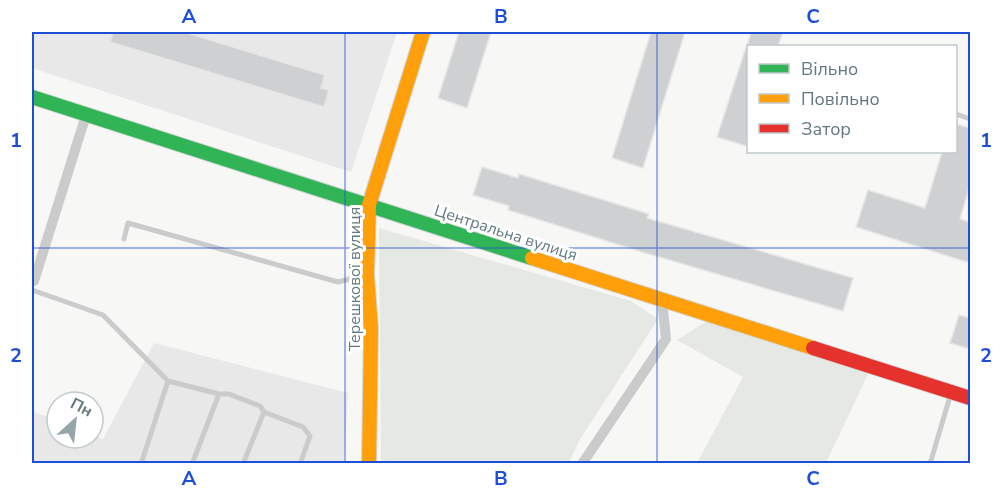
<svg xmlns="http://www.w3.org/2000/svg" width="1002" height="495" viewBox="0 0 1002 495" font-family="'Nunito Sans',sans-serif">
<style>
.built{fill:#e7e8e7}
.green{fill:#e6e9e3}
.building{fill:#ced0d1;stroke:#e6e6e6;stroke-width:1.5}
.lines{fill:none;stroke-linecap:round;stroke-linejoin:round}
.fast-casing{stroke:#d3d4d4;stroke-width:16}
.slow-casing{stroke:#d3d4d4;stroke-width:16}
.jam-casing{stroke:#d3d4d4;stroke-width:16}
.lane{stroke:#cacccc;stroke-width:5}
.street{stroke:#cacccc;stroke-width:10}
.fast{stroke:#30b455;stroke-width:14}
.slow{stroke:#ff9f0a;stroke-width:14}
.jam{stroke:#e5322d;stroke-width:14}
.grid{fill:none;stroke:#1d4ed8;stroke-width:1.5;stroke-opacity:0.55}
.labels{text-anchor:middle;stroke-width:6;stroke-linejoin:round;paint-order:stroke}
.street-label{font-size:16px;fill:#627981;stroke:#fff}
.neatline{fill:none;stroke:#1d4ed8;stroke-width:2}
.grid-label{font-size:20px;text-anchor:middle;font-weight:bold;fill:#1d4ed8}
</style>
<rect width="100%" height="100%" fill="#f7f7f6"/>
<path class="built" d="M 32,32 L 397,32 L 351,172 L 32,68 Z
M 154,343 L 348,393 L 344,463 L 32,463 L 32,411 L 57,421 L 57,438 L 93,438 L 93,435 L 103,439 Z"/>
<path class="green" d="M 379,228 L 631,301 L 658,319 L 579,441 L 569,463 L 381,463 Z
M 710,319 L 870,370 L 826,463 L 697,463 L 743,377 L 677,340 Z"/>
<path class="building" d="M 113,32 L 184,32 L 325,75 L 321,88 L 329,90 L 324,107 L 110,42 Z
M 459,32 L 491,32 L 467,108 L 438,98 Z
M 651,32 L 685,32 L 643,168 L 612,158 Z
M 751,32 L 783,32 L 778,46 L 747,46 Z
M 746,47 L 748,48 L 748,138 L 746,146 L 717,137 Z
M 956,124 L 970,128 L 970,185 L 960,219 L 970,222 L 970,263 L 856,227 L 868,190 L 925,208 L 942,152 L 956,152 Z
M 482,167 L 518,178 L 519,174 L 649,214 L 647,218 L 853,278 L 843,311 L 642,252 L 508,210 L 509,206 L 473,195 Z
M 959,315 L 970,318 L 970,349 L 950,343 Z"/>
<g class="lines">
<g class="fast-casing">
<path id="fast" d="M 32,97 L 532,258"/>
</g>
<g class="slow-casing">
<path id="slow" d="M 532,258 L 813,348
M 369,464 L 371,328 L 367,275 L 369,205 L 423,32"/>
</g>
<g class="jam-casing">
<path id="jam" d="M 813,348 L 970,398"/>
</g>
<path class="lane" d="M 956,114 L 970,119
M 124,239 L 128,223 L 338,282 L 366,275
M 32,290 L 103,315 L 168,381 L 141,464
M 168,381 L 219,394 L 229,394 L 260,406 L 264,412 L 303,427 L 310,436 L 300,464
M 192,464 L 219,394
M 243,464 L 264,412
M 930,464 L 951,393"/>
<path class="street" d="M 32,280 L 34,281 L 86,115
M 582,464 L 666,339 L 662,300"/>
<use href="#fast" class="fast"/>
<use href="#slow" class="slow"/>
<use href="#jam" class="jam"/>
</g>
<path class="grid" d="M 345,32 L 345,464M 657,32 L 657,464M 32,248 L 970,248"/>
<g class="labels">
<g class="street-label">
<text transform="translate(506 232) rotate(18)" y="6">Центральна вулиця</text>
<text transform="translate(354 279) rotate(-90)" y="6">Терешкової вулиця</text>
</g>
</g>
<rect width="1002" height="495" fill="none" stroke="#ffffff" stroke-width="66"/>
<rect x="747" y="45" width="210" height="108" fill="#ffffff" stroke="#c0c9cd" stroke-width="1.5"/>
<rect x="759" y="64" width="30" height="9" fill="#30b455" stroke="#c0c9cd" stroke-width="1.5"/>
<text x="801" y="75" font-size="18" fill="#627981">Вільно</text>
<rect x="759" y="94" width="30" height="9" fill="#ff9f0a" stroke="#c0c9cd" stroke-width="1.5"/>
<text x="801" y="105" font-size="18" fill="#627981">Повільно</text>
<rect x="759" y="124" width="30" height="9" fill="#e5322d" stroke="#c0c9cd" stroke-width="1.5"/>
<text x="801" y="135" font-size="18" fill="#627981">Затор</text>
<g transform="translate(75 420) rotate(27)"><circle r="28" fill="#ffffff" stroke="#c0c9cd" stroke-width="1.5"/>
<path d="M0-4.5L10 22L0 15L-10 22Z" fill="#96a5aa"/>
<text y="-9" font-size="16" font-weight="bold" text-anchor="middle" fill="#627981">Пн</text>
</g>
<rect x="33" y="33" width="936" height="429" class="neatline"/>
<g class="grid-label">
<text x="189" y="23">A</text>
<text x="501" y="23">B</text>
<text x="813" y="23">C</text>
<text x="16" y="147">1</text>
<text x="986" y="147">1</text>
<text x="16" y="362">2</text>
<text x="986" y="362">2</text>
<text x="189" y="485">A</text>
<text x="501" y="485">B</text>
<text x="813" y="485">C</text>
</g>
</svg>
